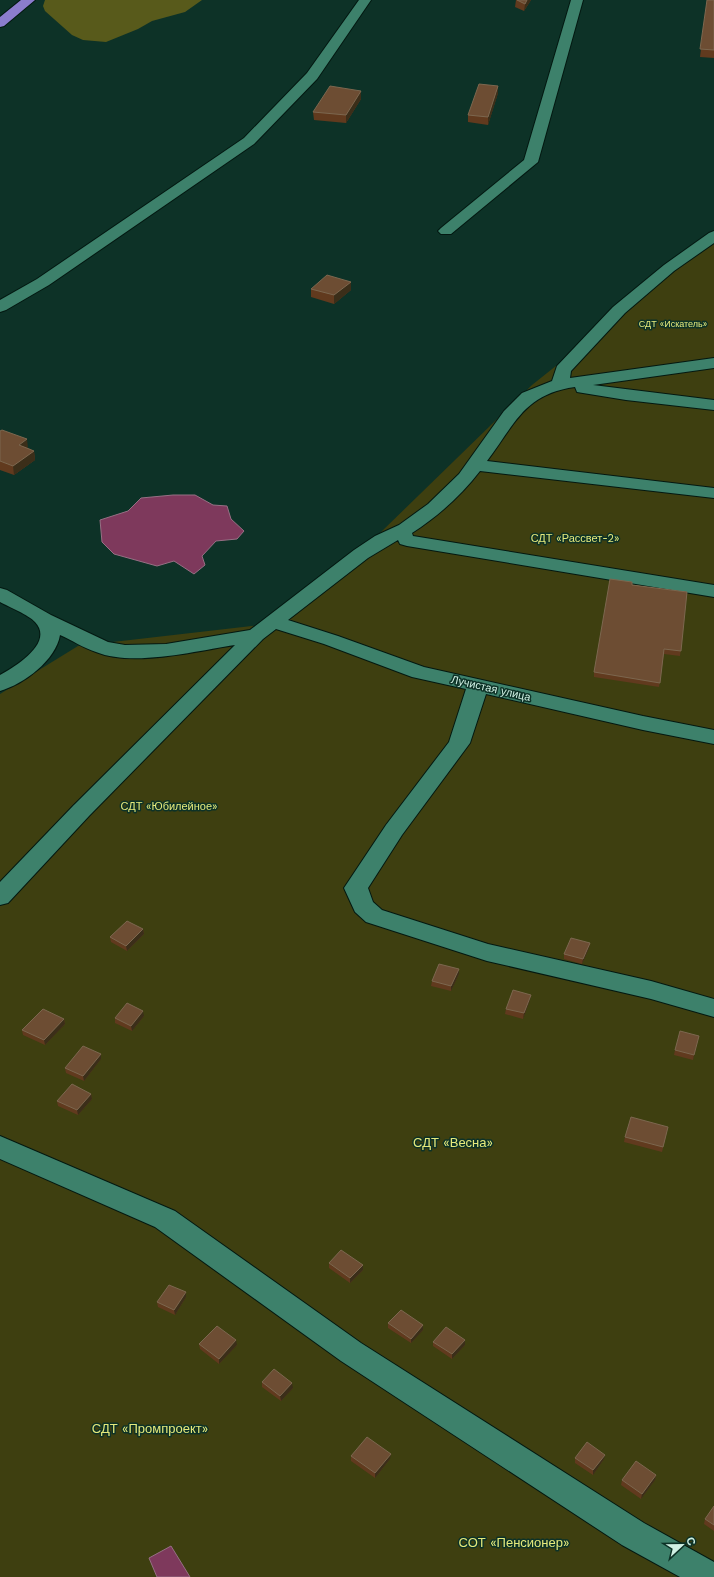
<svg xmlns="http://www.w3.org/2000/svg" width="714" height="1577" viewBox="0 0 714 1577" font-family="'Work Sans',sans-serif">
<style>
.green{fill:#3e3f10}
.forest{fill:#585a1b}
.water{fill:#7e395c;stroke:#967084}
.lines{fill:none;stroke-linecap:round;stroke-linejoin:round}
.minor-casing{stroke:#031811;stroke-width:2}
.highway-casing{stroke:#031811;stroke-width:2}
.minor{fill:#3d816b;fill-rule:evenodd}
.highway{fill:#8b7dcd;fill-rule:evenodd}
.wall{fill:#613a1e}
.shaded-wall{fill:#3b2e19}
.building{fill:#6d4d33;stroke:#7c674f}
.labels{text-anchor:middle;stroke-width:3;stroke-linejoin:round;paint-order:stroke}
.far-park-label{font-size:9px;fill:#e5e97b;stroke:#0d3227}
.park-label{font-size:11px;fill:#e5e97b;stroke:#0d3227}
.street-label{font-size:11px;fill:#cff0e3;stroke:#0d3227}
.near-park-label{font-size:13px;fill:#e5e97b;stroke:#0d3227}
</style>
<rect width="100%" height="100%" fill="#0d3227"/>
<path class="green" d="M 714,240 L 714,1577 L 0,1577 L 0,694 L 78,646 L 270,624 L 381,532 L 532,385 Z"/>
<path class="forest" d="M 45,0 L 202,0 L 185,12 L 152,21 L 138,29 L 106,42 L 83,40 L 72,35 L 45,11 L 43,6 Z"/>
<path class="water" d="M 173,495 L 195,495 L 213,505 L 227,506 L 231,519 L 244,531 L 237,539 L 216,541 L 202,556 L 205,565 L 194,574 L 174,561 L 157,566 L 114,554 L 102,542 L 100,520 L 128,511 L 141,498 Z
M 171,1546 L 190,1577 L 157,1577 L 149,1558 Z"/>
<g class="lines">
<g class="minor-casing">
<path id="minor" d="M 359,0 L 371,0 L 317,79 L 254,144 L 49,285 L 6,310 L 0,312 L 0,300 L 37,279 L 244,138 L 307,73 Z
M 571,0 L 583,0 L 538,162 L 451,234 L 441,234 L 438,231 L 441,228 L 524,160 Z
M 714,231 L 714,243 L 674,271 L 625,313 L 571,371 L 570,378 L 714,358 L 714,368 L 593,385 L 714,400 L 714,410 L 626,400 L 583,393 L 577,392 L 575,387 C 524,394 515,424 487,461 L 714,488 L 714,498 L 480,471 C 461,496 438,516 412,533 L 413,536 L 714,585 L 714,597 L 407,546 L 400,544 L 398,540 L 368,558 L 288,620 L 338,636 L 424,667 L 643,716 L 714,730 L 714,744 L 643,730 L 486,694 L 470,743 L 402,835 L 368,888 L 373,902 L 382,910 L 488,944 L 651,981 L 714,999 L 714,1017 L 651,999 L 487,961 L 366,922 L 355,912 L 344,888 L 386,825 L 449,742 L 466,689 L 412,677 L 324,644 L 276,629 L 263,639 L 89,816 L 8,903 L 0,905 L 0,882 L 73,806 L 235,645 C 196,651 133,667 96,652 C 83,648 72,640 60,635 C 56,660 24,684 0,691 L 0,675 C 14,667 55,643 35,622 C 29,615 9,607 0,602 L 0,588 L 7,590 L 51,615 L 108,642 L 125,645 L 166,644 L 250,630 L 354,550 L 375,536 L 399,525 L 428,504 L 459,474 L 504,411 L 522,393 L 552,381 L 557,366 L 613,307 L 664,265 L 709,233 Z
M 0,1136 L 175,1211 L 361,1343 L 644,1523 L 714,1562 L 714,1577 L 680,1577 L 622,1545 L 341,1361 L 155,1227 L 0,1159 Z"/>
</g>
<g class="highway-casing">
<path id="highway" d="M 21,0 L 35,0 L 4,26 L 0,27 L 0,17 Z"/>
</g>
<use href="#minor" class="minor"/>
<use href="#highway" class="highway"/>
</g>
<path class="wall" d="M 516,0 L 531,0 L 524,11 L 515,7 Z
M 707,0 L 714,0 L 714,58 L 700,57 Z
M 498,86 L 498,93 L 488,125 L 468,122 L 468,115 Z
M 361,91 L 361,99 L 346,123 L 314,120 L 313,112 Z
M 351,282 L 351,290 L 334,304 L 311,297 L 311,289 Z
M 0,431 L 28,448 L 34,451 L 35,460 L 14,475 L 0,470 Z
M 632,585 L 687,592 L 680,656 L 664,654 L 659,687 L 594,677 L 594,672 Z
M 143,929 L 144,934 L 127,951 L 111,942 L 110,937 Z
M 590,943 L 589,948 L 582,964 L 564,959 L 564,954 Z
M 459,974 L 451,991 L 431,986 L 432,981 Z
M 530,1000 L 523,1019 L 505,1014 L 506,1009 Z
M 144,1016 L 132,1031 L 115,1023 L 115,1018 Z
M 64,1019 L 65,1024 L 45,1045 L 23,1035 L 22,1030 Z
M 699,1036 L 693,1060 L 674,1055 L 675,1050 Z
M 101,1059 L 84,1081 L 66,1073 L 65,1068 Z
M 91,1094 L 92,1099 L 78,1115 L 58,1106 L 57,1101 Z
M 667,1132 L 662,1152 L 624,1142 L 625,1137 Z
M 329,1263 L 363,1270 L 350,1283 L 329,1268 Z
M 186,1297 L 175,1315 L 158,1307 L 157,1302 Z
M 388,1323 L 423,1325 L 423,1330 L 411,1343 L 388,1328 Z
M 433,1342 L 465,1345 L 452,1359 L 433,1346 Z
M 199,1344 L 237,1345 L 219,1364 L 200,1349 Z
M 262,1382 L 293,1388 L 281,1401 L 262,1387 Z
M 351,1456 L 390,1459 L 375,1478 L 351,1461 Z
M 575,1458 L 604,1459 L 593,1475 L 575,1463 Z
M 656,1475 L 655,1480 L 641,1499 L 621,1485 L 622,1480 Z
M 714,1506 L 714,1531 L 704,1524 L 705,1519 Z"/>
<path class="shaded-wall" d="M 527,0 L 531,0 L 524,11 L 525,4 Z
M 498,86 L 498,93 L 488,125 L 488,117 Z
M 361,91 L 361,99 L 346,123 L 346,115 Z
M 351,282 L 351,290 L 334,304 L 334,295 Z
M 27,439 L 28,448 L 19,445 Z
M 34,451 L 35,460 L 14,475 L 13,466 Z
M 143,929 L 144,934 L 127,951 L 126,946 Z
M 590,943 L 589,948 L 582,964 L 583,959 Z
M 459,969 L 459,974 L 451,991 L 451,986 Z
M 531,995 L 530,1000 L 523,1019 L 524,1013 Z
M 143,1011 L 144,1016 L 132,1031 L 131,1026 Z
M 64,1019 L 65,1024 L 45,1045 L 44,1040 Z
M 699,1036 L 698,1041 L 693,1060 L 694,1055 Z
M 101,1054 L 101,1059 L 84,1081 L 83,1076 Z
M 91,1094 L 92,1099 L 78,1115 L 77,1110 Z
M 363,1265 L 363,1270 L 350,1283 L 350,1278 Z
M 186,1292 L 186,1297 L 175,1315 L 174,1310 Z
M 423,1325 L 423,1330 L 411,1343 L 411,1339 Z
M 236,1340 L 237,1345 L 219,1364 L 219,1359 Z
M 465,1340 L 465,1345 L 452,1359 L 452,1354 Z
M 292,1383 L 293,1388 L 281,1401 L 280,1396 Z
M 391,1454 L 390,1459 L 375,1478 L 375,1473 Z
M 605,1455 L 604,1459 L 593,1475 L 593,1470 Z
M 656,1475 L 655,1480 L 641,1499 L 642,1494 Z"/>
<path class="building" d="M 517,0 L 527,0 L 525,4 Z
M 707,0 L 714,0 L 714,50 L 700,49 Z
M 479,84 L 498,86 L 488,117 L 468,115 Z
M 330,86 L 361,91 L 346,115 L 313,112 Z
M 327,275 L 351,282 L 334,295 L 311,289 Z
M 2,430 L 27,439 L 19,445 L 34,451 L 13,466 L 0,461 L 0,431 Z
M 610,579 L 632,582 L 632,585 L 687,592 L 681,651 L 664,649 L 660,683 L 594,672 Z
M 127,921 L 143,929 L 126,946 L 110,937 Z
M 571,938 L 590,943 L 583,959 L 564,954 Z
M 439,964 L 459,969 L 451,986 L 432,981 Z
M 513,990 L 531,995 L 524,1013 L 506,1009 Z
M 127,1003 L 143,1011 L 131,1026 L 115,1018 Z
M 43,1009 L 64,1019 L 44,1040 L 22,1030 Z
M 680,1031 L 699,1036 L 694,1055 L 675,1050 Z
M 83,1046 L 101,1054 L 83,1076 L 65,1068 Z
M 72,1084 L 91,1094 L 77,1110 L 57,1101 Z
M 631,1117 L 668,1127 L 663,1147 L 625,1137 Z
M 341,1250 L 363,1265 L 350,1278 L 329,1263 Z
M 169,1285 L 186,1292 L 174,1310 L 157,1302 Z
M 401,1310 L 423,1325 L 411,1339 L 388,1323 Z
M 217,1326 L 236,1340 L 219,1359 L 199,1344 Z
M 446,1327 L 465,1340 L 452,1354 L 433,1342 Z
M 274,1369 L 292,1383 L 280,1396 L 262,1382 Z
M 367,1437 L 391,1454 L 375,1473 L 351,1456 Z
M 587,1442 L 605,1455 L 593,1470 L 575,1458 Z
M 636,1461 L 656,1475 L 642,1494 L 622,1480 Z
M 714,1506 L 714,1525 L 705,1519 Z"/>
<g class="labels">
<g class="far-park-label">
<text x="673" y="327">СДТ «Искатель»</text>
</g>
<g class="park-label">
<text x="575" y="542">СДТ «Рассвет-2»</text>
<text x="169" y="810">СДТ «Юбилейное»</text>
</g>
<g class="street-label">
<text transform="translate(491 688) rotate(13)" y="4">Лучистая улица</text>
</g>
<g class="near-park-label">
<text x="453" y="1147">СДТ «Весна»</text>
<text x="150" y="1433">СДТ «Промпроект»</text>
<text x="514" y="1547">СОТ «Пенсионер»</text>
</g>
</g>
<g transform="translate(682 1545) rotate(68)" stroke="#0d3227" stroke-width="3" paint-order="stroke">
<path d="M0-3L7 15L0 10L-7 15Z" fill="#cff0e3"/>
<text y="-6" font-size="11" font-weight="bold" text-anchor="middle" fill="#cff0e3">С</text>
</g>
</svg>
